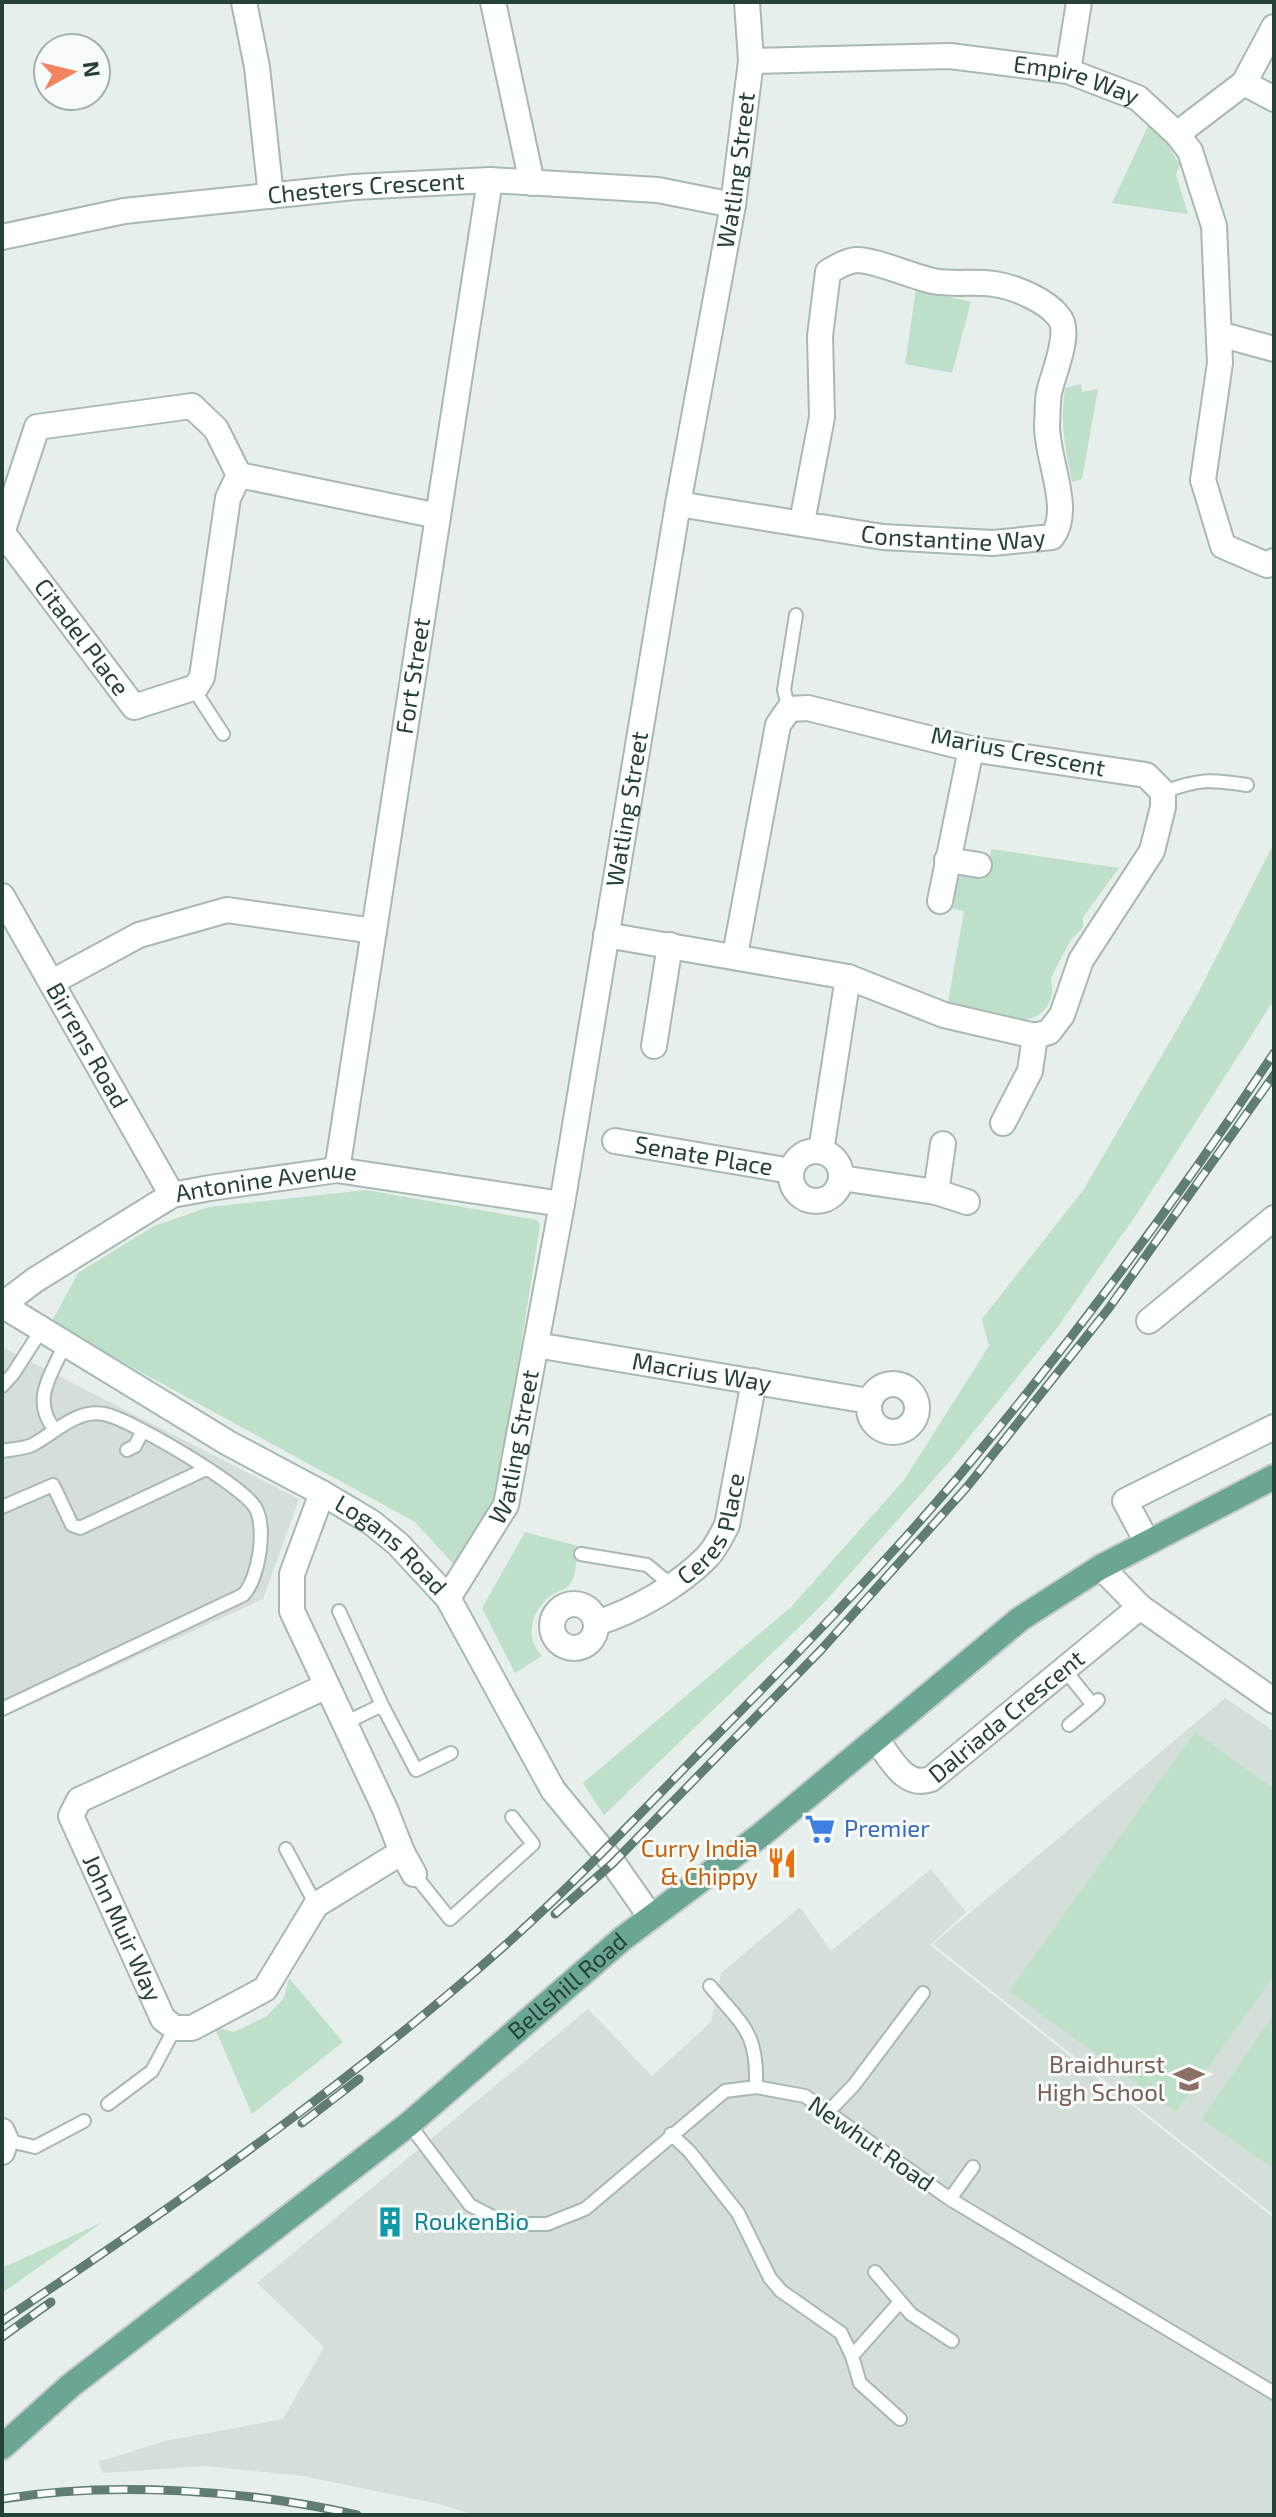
<svg xmlns="http://www.w3.org/2000/svg" width="1276" height="2517" viewBox="0 0 1276 2517" font-family="'Exo 2',sans-serif">
<style>
.built{fill:#d4dfda}
.green{fill:#bfe0c8}
.lines{fill:none;stroke-linecap:round;stroke-linejoin:round}
.lane-casing{stroke:#a8b8b2;stroke-width:16}
.street-casing{stroke:#a8b8b2;stroke-width:28}
.secondary-casing{stroke:#a4bbb3;stroke-width:28}
.primary-casing{stroke:#c2cac8;stroke-width:28}
.lane{stroke:#fff;stroke-width:12}
.street{stroke:#fff;stroke-width:24}
.secondary{stroke:#fff;stroke-width:24}
.primary{stroke:#6aa596;stroke-width:24}
.rail-casing{stroke:#5f7d75;stroke-width:9}
.rail{stroke:#f7fbf9;stroke-width:6;stroke-dasharray:18;stroke-linecap:butt}
.labels{text-anchor:middle;stroke-width:6;stroke-linejoin:round;paint-order:stroke}
.street-label{font-size:24px;fill:#24423a;stroke:#f7fbf9}
.shop-label{font-size:24px;fill:#366cbe;stroke:#f7fbf9;text-anchor:start}
.food-label{font-size:24px;fill:#c56008;stroke:#f7fbf9;text-anchor:end}
.education-label{font-size:24px;fill:#785e54;stroke:#f7fbf9;text-anchor:end}
.culture-label{font-size:24px;fill:#0d838f;stroke:#f7fbf9;text-anchor:start}
</style>
<rect width="100%" height="100%" fill="#e6efeb"/>
<path class="built" d="M 2,1347 L 299,1499 L 263,1599 L 2,1718 Z
M 1225,1698 L 1274,1731 L 1274,2215 L 933,1944 Z
M 931,1869 L 966,1912 L 930,1945 L 1274,2218 L 1274,2515 L 475,2515 L 439,2504 L 303,2476 L 205,2466 L 103,2473 L 98,2462 L 165,2441 L 283,2419 L 324,2347 L 257,2283 L 588,2009 L 652,2076 L 711,2022 L 721,1973 L 800,1907 L 831,1951 Z"/>
<path class="green" d="M 1149,124 L 1163,137 L 1180,165 L 1176,175 L 1188,214 L 1112,203 Z
M 916,289 L 971,302 L 952,373 L 905,364 Z
M 1081,384 L 1082,392 L 1098,389 L 1082,479 L 1072,482 C 1065,447 1060,423 1065,388 Z
M 1274,843 L 1274,1000 L 1138,1212 L 1057,1328 L 950,1461 L 822,1605 L 604,1815 L 583,1783 L 791,1607 L 904,1480 L 989,1346 L 982,1319 L 1084,1189 L 1197,995 Z
M 991,849 L 1119,868 L 1083,917 L 1083,928 L 1071,939 L 1051,978 C 1056,1000 1045,1018 1022,1020 L 948,1002 L 964,911 L 950,908 L 955,880 L 969,873 L 989,871 Z
M 366,1190 L 537,1220 L 540,1225 L 498,1491 L 456,1567 L 415,1522 L 51,1323 L 78,1273 L 154,1226 L 209,1207 Z
M 525,1532 L 578,1546 C 576,1557 577,1573 571,1583 C 565,1591 557,1591 550,1596 C 530,1613 525,1637 542,1656 L 515,1673 L 482,1608 Z
M 1195,1732 L 1274,1789 L 1274,1976 L 1176,2112 L 1009,1991 Z
M 289,1978 L 343,2042 L 252,2114 L 216,2031 L 222,2029 L 234,2032 L 267,2016 L 284,1998 Z
M 1274,2014 L 1274,2169 L 1202,2119 Z
M 103,2222 L 2,2293 L 2,2268 Z"/>
<g class="lines">
<g class="lane-casing">
<path id="lane" d="M 193,688 L 223,734
M 789,709 L 784,690 L 796,615
M 1163,792 C 1199,779 1210,779 1247,785
M 2,1386 L 13,1374 L 42,1329
M 55,1430 C 30,1400 52,1374 65,1344
M 127,1450 L 135,1446 L 142,1432
M 2,1451 C 12,1449 23,1449 32,1445 C 55,1433 76,1409 104,1414 C 131,1419 241,1485 255,1507 C 267,1527 259,1579 243,1595 L 2,1709
M 2,1507 L 53,1485 L 72,1525 L 80,1528 L 206,1469
M 581,1554 L 647,1565 L 671,1585
M 339,1611 L 382,1705 L 345,1723
M 1064,1669 L 1093,1705 L 1098,1700
M 382,1705 L 416,1770 L 451,1753
M 1069,1725 L 1093,1705
M 286,1849 L 316,1905
M 414,1874 L 450,1919 L 533,1844 L 512,1817
M 710,1986 C 743,2026 758,2032 756,2087
M 108,2104 L 152,2071 L 175,2028
M 829,2111 L 854,2085 L 923,1993
M 409,2124 L 470,2205 L 506,2224 L 547,2224 L 585,2209 L 725,2091 L 756,2087 L 805,2096 L 950,2199 L 1274,2393
M 671,2134 L 690,2152 L 738,2213 L 770,2278 L 781,2291 L 841,2333 L 852,2356 L 860,2383 L 900,2419
M 6,2140 L 35,2147 L 84,2121
M 950,2199 L 973,2167
M 875,2272 L 911,2314 L 952,2341
M 852,2356 L 900,2302"/>
</g>
<g class="street-casing">
<g id="street">
<path d="M 244,2 L 257,67 L 271,196"/>
<path d="M 493,2 L 532,183"/>
<path id="s1" d="M 751,61 L 950,56 L 1068,71 L 1138,98 L 1177,134 L 1190,151 L 1214,226 L 1220,363 L 1203,480 L 1223,546 L 1267,565 L 1274,561"/>
<path d="M 1068,71 L 1079,2"/>
<path d="M 1244,83 L 1274,99"/>
<path d="M 1177,134 L 1244,83 L 1274,27"/>
<path id="s2" d="M 2,237 L 124,211 L 354,187 L 490,180 L 658,190 L 733,205"/>
<path d="M 1219,334 L 1274,349"/>
<path id="s3" d="M 678,504 L 883,537 L 993,543 L 1052,537 C 1073,510 1046,458 1047,424 C 1048,414 1047,403 1049,393 C 1053,373 1072,333 1059,317 C 1046,300 1015,287 994,284 C 974,281 953,285 933,281 C 913,277 873,259 856,260 C 846,261 836,267 828,272 L 820,336 L 822,417 L 802,522"/>
<path id="s4" d="M 2,532 L 134,707 L 196,687 L 202,677 L 228,498 L 239,475"/>
<path d="M 2,533 L 37,427 L 192,406 L 216,429 L 239,475 L 438,516"/>
<path d="M 947,860 L 979,865"/>
<path id="s5" d="M 2,896 L 172,1195"/>
<path d="M 940,901 L 971,749"/>
<path d="M 606,935 L 848,977 L 944,1015 L 1035,1036 L 1049,1032 L 1062,1015 L 1081,960 L 1152,851 L 1163,807 L 1163,792 L 1146,775 L 971,749 L 808,708 L 789,709 L 778,725 L 735,955"/>
<path d="M 52,982 L 139,935 L 227,910 L 374,931"/>
<path d="M 654,1046 L 670,945"/>
<path d="M 1003,1123 L 1030,1071 L 1035,1036"/>
<path id="s6" d="M 615,1141 L 791,1171"/>
<circle cx="816" cy="1176" r="25"/>
<path d="M 821,1151 L 848,977"/>
<path id="s7" d="M 337,1170 L 490,180"/>
<path d="M 841,1178 L 936,1192 L 967,1202"/>
<path d="M 936,1192 L 943,1144"/>
<path id="s8" d="M 2,1305 L 35,1280 L 172,1195 L 210,1188 L 337,1170 L 562,1204"/>
<path d="M 1149,1321 L 1274,1218"/>
<path id="s9" d="M 536,1345 L 869,1401"/>
<circle cx="893" cy="1408" r="24"/>
<path d="M 322,1493 L 292,1574 L 292,1611 L 385,1809 L 402,1852 L 414,1874"/>
<path d="M 1147,1542 L 1125,1501 L 1274,1427"/>
<path d="M 1101,1567 L 1140,1607 L 1274,1701"/>
<path id="s10" d="M 448,1598 L 506,1505 L 562,1204 L 678,504 L 733,205 L 751,61 L 747,2"/>
<circle cx="574" cy="1626" r="22"/>
<path id="s11" d="M 596,1623 C 633,1612 680,1585 707,1557 C 716,1548 721,1536 727,1525 L 754,1381"/>
<path id="s12" d="M 327,1686 L 79,1800 L 71,1816 L 163,2019 L 175,2028 L 192,2028 L 265,1989 L 316,1905 L 402,1852"/>
<path id="s13" d="M 876,1739 C 891,1758 904,1789 931,1779 L 1140,1607"/>
<path d="M 2,2131 L 6,2140 L 2,2152"/>
</g>
</g>
<g class="secondary-casing">
<g id="secondary">
<path id="s14" d="M 2,1305 L 228,1443 L 322,1493 L 371,1522 L 398,1544 L 448,1598 L 553,1790 L 613,1863 L 650,1916"/>
</g>
</g>
<g class="primary-casing">
<g id="primary">
<path id="s15" d="M 2,2447 L 70,2386 L 409,2124 L 622,1939 L 761,1835 L 1020,1619 L 1101,1567 L 1274,1477"/>
</g>
</g>
<use href="#lane" class="lane"/>
<use href="#street" class="street"/>
<use href="#secondary" class="secondary"/>
<use href="#primary" class="primary"/>
<g class="rail-casing">
<path id="rail" d="M 555,1914 L 613,1863 L 821,1650 L 967,1487 L 1109,1308 L 1274,1075
M 302,2123 L 359,2079
M 2,2321 C 178,2204 353,2081 511,1940 C 581,1877 645,1808 711,1741 C 796,1655 881,1568 959,1476 C 1072,1341 1178,1199 1274,1053
M 2,2337 L 51,2302
M 2,2499 C 111,2481 249,2490 357,2515"/>
</g>
<use href="#rail" class="rail"/>
</g>
<defs>
<g id="supermarket-bare" transform="scale(2.4)"><path d="M-6-5.5h2.5l.6 2H6L4.5 2H-2.5L-4.4-4H-6ZM-1.5 3.2a1.3 1.3 0 1 0 .1 0ZM3 3.2a1.3 1.3 0 1 0 .1 0Z" fill="#3f7fe0" stroke="#f7fbf9" stroke-width="2.5" paint-order="stroke"/></g>
<g id="restaurant-bare" transform="scale(2.4)"><path d="M-5-6h1v4h1v-4h1v4h1v-4h1v5L-1.5 .5V6h-2V.5L-5-1ZM5-6V6H3V1.5H1.5Q1.5-4 5-6Z" fill="#e8710a" stroke="#f7fbf9" stroke-width="2.5" paint-order="stroke"/></g>
<g id="school-bare" transform="scale(2.4)"><path d="M0-5L7-2L0 1L-7-2ZM-4 1L0 2.5L4 1V4Q0 6-4 4Z" fill="#8d6e63" stroke="#f7fbf9" stroke-width="2.5" paint-order="stroke"/></g>
<g id="building-bare" transform="scale(2.4)"><path d="M-4-6H4V6H1V3H-1V6H-4ZM-2.5-4.3h1.7v1.8h-1.7ZM.8-4.3h1.7v1.8H.8ZM-2.5-1h1.7V.8h-1.7ZM.8-1h1.7V.8H.8Z" fill="#0f9aa8" stroke="#f7fbf9" stroke-width="2.5" paint-order="stroke"/></g>
</defs>
<g fill-rule="evenodd">
<use href="#supermarket-bare" x="820" y="1829"/>
<use href="#restaurant-bare" x="782" y="1863"/>
<use href="#school-bare" x="1189" y="2079"/>
<use href="#building-bare" x="390" y="2222"/>
</g>
<g class="labels">
<g class="street-label">
<text dy="8" stroke="none"><textPath href="#s1" startOffset="328">Empire Way</textPath></text>
<text dy="8" stroke="none"><textPath href="#s10" startOffset="1464">Watling Street</textPath></text>
<text dy="8" stroke="none"><textPath href="#s2" startOffset="368">Chesters Crescent</textPath></text>
<text dy="8" stroke="none"><textPath href="#s3" startOffset="278">Constantine Way</textPath></text>
<text dy="8" stroke="none"><textPath href="#s4" startOffset="132">Citadel Place</textPath></text>
<text dy="8" stroke="none"><textPath href="#s7" startOffset="500">Fort Street</textPath></text>
<text transform="translate(1018 752) rotate(11)" y="8">Marius Crescent</text>
<text dy="8" stroke="none"><textPath href="#s10" startOffset="816">Watling Street</textPath></text>
<text dy="8" stroke="none"><textPath href="#s5" startOffset="172">Birrens Road</textPath></text>
<text dy="8" stroke="none"><textPath href="#s6" startOffset="90">Senate Place</textPath></text>
<text dy="8" stroke="none"><textPath href="#s8" startOffset="298">Antonine Avenue</textPath></text>
<text dy="8" stroke="none"><textPath href="#s9" startOffset="168">Macrius Way</textPath></text>
<text dy="8" stroke="none"><textPath href="#s10" startOffset="168">Watling Street</textPath></text>
<text dy="8" stroke="none"><textPath href="#s11" startOffset="158">Ceres Place</textPath></text>
<text dy="8" stroke="none"><textPath href="#s14" startOffset="458">Logans Road</textPath></text>
<text dy="8" stroke="none"><textPath href="#s13" startOffset="172">Dalriada Crescent</textPath></text>
<text dy="8" stroke="none"><textPath href="#s12" startOffset="414">John Muir Way</textPath></text>
<text dy="8" stroke="none"><textPath href="#s15" startOffset="730">Bellshill Road</textPath></text>
<text transform="translate(871 2144) rotate(35)" y="8">Newhut Road</text>
</g>
<g class="shop-label">
<text x="844" y="1837">Premier</text>
</g>
<g class="food-label">
<text x="758" y="1857">Curry India<tspan x="758" dy="28">&amp; Chippy</tspan></text>
</g>
<g class="education-label">
<text x="1165" y="2073">Braidhurst<tspan x="1165" dy="28">High School</tspan></text>
</g>
<g class="culture-label">
<text x="414" y="2230">RoukenBio</text>
</g>
</g>
<rect width="1276" height="2517" fill="none" stroke="#24423a" stroke-width="8"/>
<g transform="translate(72 72) rotate(82)"><circle r="38" fill="#f7fbf9" stroke="#a3b1ad" stroke-width="2"/>
<path d="M0-6L14 30L0 20L-14 30Z" fill="#f4845f"/>
<text y="-12" font-size="22" font-weight="bold" text-anchor="middle" fill="#24423a">N</text>
</g>
</svg>
